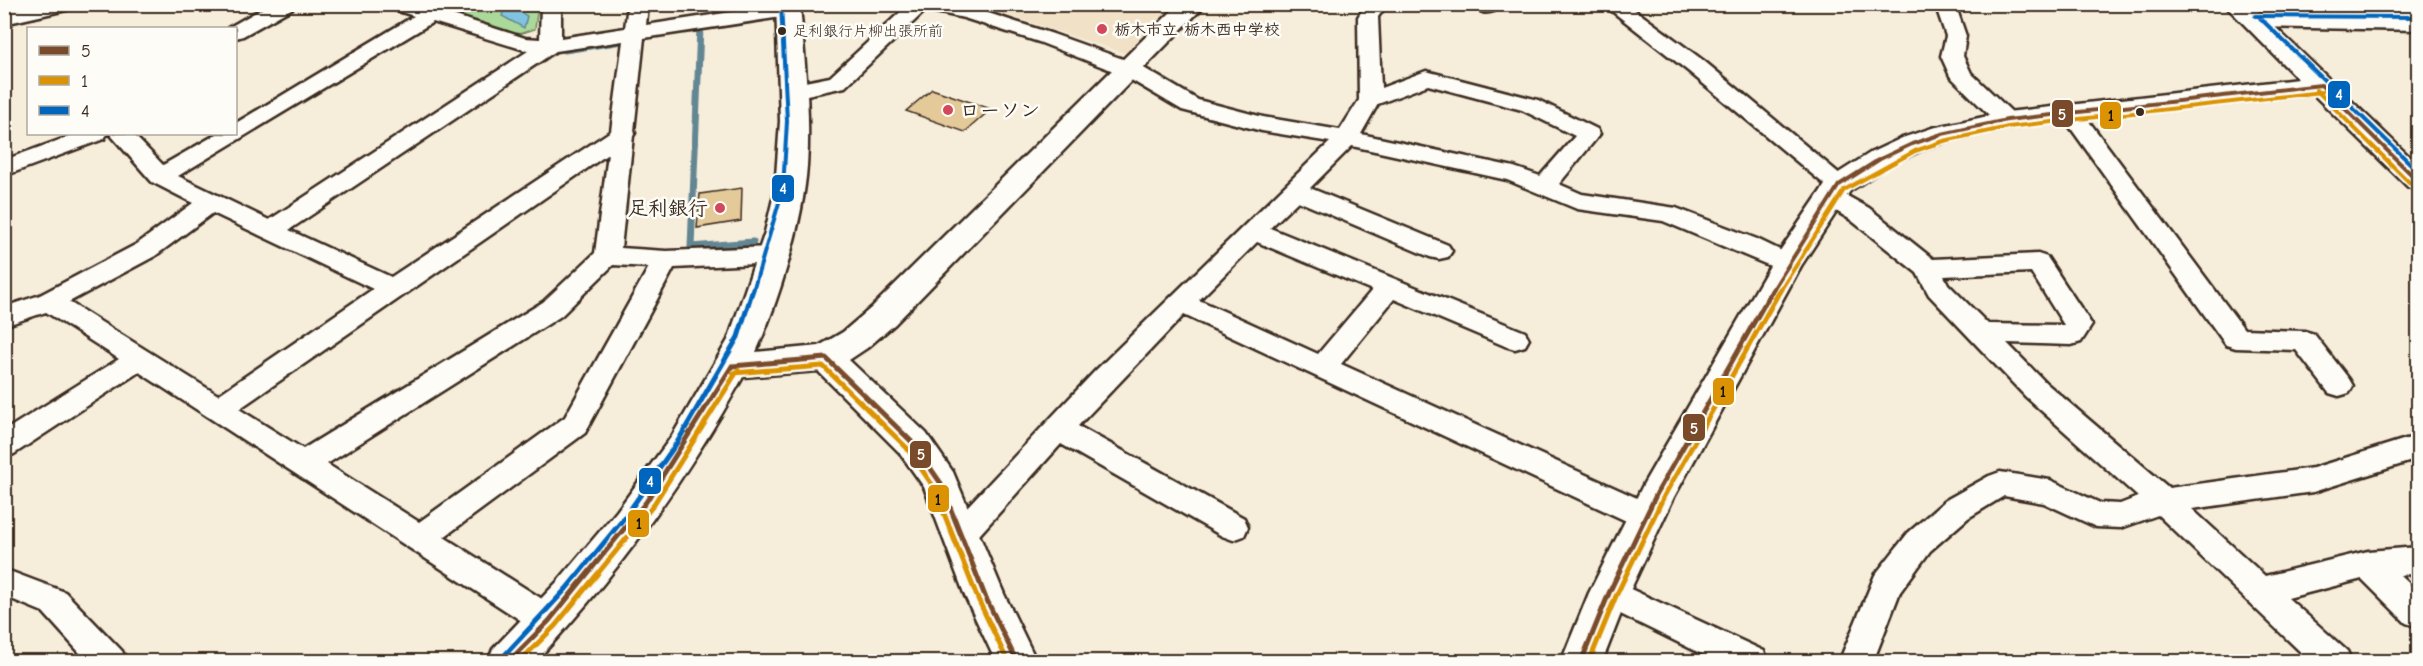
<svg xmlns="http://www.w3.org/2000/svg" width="2423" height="666" viewBox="0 0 2423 666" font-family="'Comic Neue','Klee One',sans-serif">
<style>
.built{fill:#f1e2c7}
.green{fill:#aad99a;stroke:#72825c;stroke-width:1.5}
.water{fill:#80c4e1;stroke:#648693;stroke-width:1.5}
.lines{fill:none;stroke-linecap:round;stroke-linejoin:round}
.stream{stroke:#648693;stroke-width:7}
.building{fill:#e4c999;stroke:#3b2a1e;stroke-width:1.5}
.street-casing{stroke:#3b2a1e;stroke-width:5}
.secondary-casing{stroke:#3b2a1e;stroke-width:5}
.street{fill:#fdfcf7;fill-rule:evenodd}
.secondary{fill:#fdfcf7;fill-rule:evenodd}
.bus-1-far1-casing{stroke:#fdfcf7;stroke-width:8}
.bus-1-casing{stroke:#fdfcf7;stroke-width:10}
.bus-2-far1-casing{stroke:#fdfcf7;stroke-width:8}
.bus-2-casing{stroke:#fdfcf7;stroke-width:10}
.bus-3-far1-casing{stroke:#fdfcf7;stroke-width:8}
.bus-3-casing{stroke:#fdfcf7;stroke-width:10}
.bus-1-far1{stroke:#7a4b2a;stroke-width:4}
.bus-1{stroke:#7a4b2a;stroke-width:5}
.bus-2-far1{stroke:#db9304;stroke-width:4}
.bus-2{stroke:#db9304;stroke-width:5}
.bus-3-far1{stroke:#0065bd;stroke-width:4}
.bus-3{stroke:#0065bd;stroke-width:5}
.poi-dot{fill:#d1495b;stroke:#fdfcf7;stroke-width:2}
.bus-dot{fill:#3b2a1e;stroke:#fdfcf7;stroke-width:2}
.labels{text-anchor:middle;stroke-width:5;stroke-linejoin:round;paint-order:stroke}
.far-bus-label{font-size:15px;fill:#3b2a1e;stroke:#fdfcf7;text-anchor:start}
.far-poi-label{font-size:16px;font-weight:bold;fill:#3b2a1e;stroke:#fdfcf7;text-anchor:start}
.poi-label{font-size:20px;font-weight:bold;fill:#3b2a1e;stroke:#fdfcf7;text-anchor:start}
.line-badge{stroke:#fdfcf7;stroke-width:2}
.badge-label{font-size:16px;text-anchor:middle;font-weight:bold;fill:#fff}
.pale-badge-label{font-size:16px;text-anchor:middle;font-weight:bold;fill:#111}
</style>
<rect width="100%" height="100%" fill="#f6eddb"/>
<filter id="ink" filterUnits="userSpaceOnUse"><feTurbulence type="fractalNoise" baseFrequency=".0167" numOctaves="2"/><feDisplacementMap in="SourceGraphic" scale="12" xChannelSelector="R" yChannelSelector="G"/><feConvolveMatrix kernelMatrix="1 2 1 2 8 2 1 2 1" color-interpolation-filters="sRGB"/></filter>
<g filter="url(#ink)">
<path class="built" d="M 976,5 L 1176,5 L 1127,54 Z"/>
<path class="green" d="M 422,5 L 538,5 L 535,29 L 516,35 Z"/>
<path class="water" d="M 488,5 L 513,5 L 513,8 L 527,16 L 524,28 L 502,16 L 504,10 Z"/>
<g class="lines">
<path class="stream" d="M 691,30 L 700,28 L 691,247 L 753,242
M 565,50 L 622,41"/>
</g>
<path class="building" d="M 932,89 L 991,109 L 965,132 L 906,111 Z
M 742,188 L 741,221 L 697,228 L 700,194 Z"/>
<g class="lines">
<g class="street-casing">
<path id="street" d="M 38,4 L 78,4 L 75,8 L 4,24 L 4,12 Z
M 270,4 L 296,4 L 293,8 L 243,36 L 236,38 L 236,28 L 228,28 Z
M 386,4 L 418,4 L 525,38 L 540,39 L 541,4 L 561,4 L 561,38 L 625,28 L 628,4 L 648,4 L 646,25 L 784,4 L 795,6 L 798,10 L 795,14 L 788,16 L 644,38 L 634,131 L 635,133 L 633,136 L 621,248 L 666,251 L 774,247 L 783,249 L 787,255 L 783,261 L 774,263 L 674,268 L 585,433 L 444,537 L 561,611 L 565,621 L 561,631 L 549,635 L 537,631 L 139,372 L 14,454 L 4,457 L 4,431 L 119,359 L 46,312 L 4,326 L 4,307 L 40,295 L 137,244 L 193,203 L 152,182 L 110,134 L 133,134 L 163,165 L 217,134 L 236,134 L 236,123 L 414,16 L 389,8 ZM 433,22 L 528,51 L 269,220 L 178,176 ZM 623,41 L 611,131 L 391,277 L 289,230 L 556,51 ZM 608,154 L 595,253 L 543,302 L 303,449 L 239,409 ZM 213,213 L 373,289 L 218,395 L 69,302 L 155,256 ZM 613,265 L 649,267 L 565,417 L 419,522 L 327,464 L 561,316 Z
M 909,4 L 958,4 L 976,9 L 1053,34 L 1137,64 L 1198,100 L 1263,117 L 1340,130 L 1359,100 L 1358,17 L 1366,4 L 1387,4 L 1378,17 L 1381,88 L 1426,71 L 1538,100 L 1597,129 L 1600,134 L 1559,184 L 1582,194 L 1676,208 L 1757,239 L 1796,258 L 1800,264 L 1796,270 L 1787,273 L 1663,221 L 1577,209 L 1507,180 L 1352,146 L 1310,188 L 1448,245 L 1452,251 L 1448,257 L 1439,259 L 1430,257 L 1298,201 L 1270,228 L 1525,332 L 1529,339 L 1525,346 L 1515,349 L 1505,346 L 1394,299 L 1341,364 L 1657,507 L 1661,516 L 1657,525 L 1646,528 L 1635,525 L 1184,315 L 1078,426 L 1244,518 L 1248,527 L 1244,536 L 1233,540 L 1222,536 L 1061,444 L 972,543 L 961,547 L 950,543 L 945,534 L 950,525 L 1095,371 L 1330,142 L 1262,131 L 1182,110 L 1121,74 L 1039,42 L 964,18 L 926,10 L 845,87 L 793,98 L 785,96 L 782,91 L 785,86 L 830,77 ZM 1428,85 L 1522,110 L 1575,136 L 1540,176 L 1514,167 L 1361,134 L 1378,104 ZM 1257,242 L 1372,290 L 1318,354 L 1199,300 Z
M 1474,4 L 1495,4 L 1497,7 L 1494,11 C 1485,14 1480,13 1474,4 Z
M 1603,4 L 1627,4 L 1704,61 L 1847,180 L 1851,185 L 1847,190 L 1840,192 L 1869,208 L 1933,259 L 2038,254 L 2047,257 L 2092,325 L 2081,342 L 2071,345 L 2007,343 L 2046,383 L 2169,488 L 2313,468 L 2406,439 L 2418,437 L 2418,459 L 2313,492 L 2192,509 L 2265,576 L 2368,551 L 2418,547 L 2418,573 L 2400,575 L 2418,592 L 2418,627 L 2406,623 L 2362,579 L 2288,598 L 2347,651 L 2352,662 L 2311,662 L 2158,515 L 2121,528 L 2096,527 L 2044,503 L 2004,496 L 1968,518 L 1930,551 L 1900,592 L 1873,662 L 1839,662 L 1875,575 L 1908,533 L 1946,500 L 1989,476 L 2000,472 L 2050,480 L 2100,503 L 2120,504 L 2138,497 L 2026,397 L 1929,295 L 1917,273 L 1851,220 L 1821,202 L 1818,197 L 1821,192 L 1830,189 L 1688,71 ZM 2031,272 L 2064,325 L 1988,324 L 1948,284 L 1944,276 Z
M 1935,4 L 1955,4 L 1966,36 L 1963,56 L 1971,73 L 2015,115 L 2018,120 L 2015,125 L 2007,127 L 1999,125 L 1950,76 L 1941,56 L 1946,36 Z
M 2255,17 L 2418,18 L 2418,30 L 2248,27 L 2245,23 L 2248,19 Z
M 2071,106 L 2079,108 L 2244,329 L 2304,331 L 2314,334 L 2349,379 L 2353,386 L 2349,393 L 2339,396 L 2329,393 L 2296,350 L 2236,348 L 2226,345 L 2060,113 L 2063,108 Z
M 76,134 L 107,134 L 104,139 L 4,176 L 4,160 Z
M 4,569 L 65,592 L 122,651 L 127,662 L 88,662 L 43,612 L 4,596 Z
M 1609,579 L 1764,651 L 1769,662 L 1718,662 L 1598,603 L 1593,593 L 1598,583 Z"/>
</g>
<g class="secondary-casing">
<path id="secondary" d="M 776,4 L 800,4 C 804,58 811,112 807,166 C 803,222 779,300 756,352 L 819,346 L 843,332 L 871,308 L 1179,4 L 1206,4 L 895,324 L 867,348 L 849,360 L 926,433 L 953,472 L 1004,594 L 1037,662 L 996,662 L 965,596 L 924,487 L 900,453 L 818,371 L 743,377 C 685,481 617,575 535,662 L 488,662 L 493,649 L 557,582 L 617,511 L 672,436 L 728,340 L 765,232 L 775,190 L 780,121 Z
M 2224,4 L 2251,4 L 2418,165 L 2418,190 L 2408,187 L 2313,94 L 2007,128 L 1949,141 L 1922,150 L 1890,165 L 1850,191 L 1801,266 L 1674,497 L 1629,593 L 1602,662 L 1561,662 L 1589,593 L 1644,483 L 1771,264 L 1829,179 L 1870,153 L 1902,138 L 1932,128 L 2007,112 L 2298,79 Z"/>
</g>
<use href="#street" class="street"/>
<use href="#secondary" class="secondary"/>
<g class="bus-1-far1-casing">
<path id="bus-1-far1" d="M 2321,85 L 2418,181
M 1772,291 L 1839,185 L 1880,159 L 1912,144 L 1942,134 L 2007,120 L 2321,85"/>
</g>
<g class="bus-1-casing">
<path id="bus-1" d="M 732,366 L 826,358 L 913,443 L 940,482 L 985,596 L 1017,662
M 508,662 L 549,621 L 646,502 L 732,366
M 1581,662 L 1609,593 L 1657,493 L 1773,289"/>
</g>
<g class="bus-2-far1-casing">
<path id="bus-2-far1" d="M 2316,90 L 2413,186
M 1780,291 L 1844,190 L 1915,151 L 1944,141 L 2008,127 L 2322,92"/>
</g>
<g class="bus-2-casing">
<path id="bus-2" d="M 733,373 L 823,366 L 907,448 L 933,486 L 978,599 L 1008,662
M 519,662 L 555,626 L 652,507 L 738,370
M 1589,662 L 1616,596 L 1664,496 L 1781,289"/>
</g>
<g class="bus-3-far1-casing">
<path id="bus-3-far1" d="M 2255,16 L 2418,17
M 2260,18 L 2418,171
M 753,291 L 783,189 L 787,121 L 781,4"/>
</g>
<g class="bus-3-casing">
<path id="bus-3" d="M 503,657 L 566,589 L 625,517 L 678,441 L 738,337 L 753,289"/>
</g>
<use href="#bus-1-far1" class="bus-1-far1"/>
<use href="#bus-1" class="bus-1"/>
<use href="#bus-2-far1" class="bus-2-far1"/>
<use href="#bus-2" class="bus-2"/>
<use href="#bus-3-far1" class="bus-3-far1"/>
<use href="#bus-3" class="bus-3"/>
</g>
</g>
<g class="poi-dot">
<circle cx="1102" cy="29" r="6"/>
<circle cx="948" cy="110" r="6"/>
<circle cx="720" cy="208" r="6"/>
</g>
<g class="bus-dot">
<circle cx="782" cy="31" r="5"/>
<circle cx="2140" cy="112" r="5"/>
</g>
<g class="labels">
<g class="far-bus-label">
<text x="793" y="36">足利銀行片柳出張所前</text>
</g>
<g class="far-poi-label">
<text x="1114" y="35">栃木市立 栃木西中学校</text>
</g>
<g class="poi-label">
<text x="960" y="117">ローソン</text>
<text x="708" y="215" text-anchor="end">足利銀行</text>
</g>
</g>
<g class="line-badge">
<rect x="2327" y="80" width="24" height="29" rx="6" fill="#0065bd"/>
<rect x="2051" y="99" width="23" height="29" rx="6" fill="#7a4b2a"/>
<rect x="2099" y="101" width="23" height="29" rx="6" fill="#db9304"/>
<rect x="771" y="174" width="24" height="29" rx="6" fill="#0065bd"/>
<rect x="1712" y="377" width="23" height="29" rx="6" fill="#db9304"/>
<rect x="1682" y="413" width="24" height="29" rx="6" fill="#7a4b2a"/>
<rect x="909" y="440" width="23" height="29" rx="6" fill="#7a4b2a"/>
<rect x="638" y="467" width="24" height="28" rx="6" fill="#0065bd"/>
<rect x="927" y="484" width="23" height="29" rx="6" fill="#db9304"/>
<rect x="627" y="509" width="23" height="29" rx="6" fill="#db9304"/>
</g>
<g class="badge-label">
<text x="2339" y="100">4</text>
<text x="2062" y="120">5</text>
<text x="783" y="194">4</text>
<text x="1694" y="434">5</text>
<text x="921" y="460">5</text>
<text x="650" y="487">4</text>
</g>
<g class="pale-badge-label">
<text x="2111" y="121">1</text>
<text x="1723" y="397">1</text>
<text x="938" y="505">1</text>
<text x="639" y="529">1</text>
</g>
<rect width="2423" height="666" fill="none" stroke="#fdfcf7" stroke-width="24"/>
<rect x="12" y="12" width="2399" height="642" fill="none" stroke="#3b2a1e" stroke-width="2" filter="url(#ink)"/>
<rect x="27" y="27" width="210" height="108" fill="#fdfcf7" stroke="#afa8a0" stroke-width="1.5"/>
<rect x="39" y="46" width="30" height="9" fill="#7a4b2a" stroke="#afa8a0" stroke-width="1.5"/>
<text x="81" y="57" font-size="18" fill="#3b2a1e">5</text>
<rect x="39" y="76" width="30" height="9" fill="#db9304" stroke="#afa8a0" stroke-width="1.5"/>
<text x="81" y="87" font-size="18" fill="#3b2a1e">1</text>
<rect x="39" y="106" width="30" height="9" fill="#0065bd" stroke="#afa8a0" stroke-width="1.5"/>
<text x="81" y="117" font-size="18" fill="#3b2a1e">4</text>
</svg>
